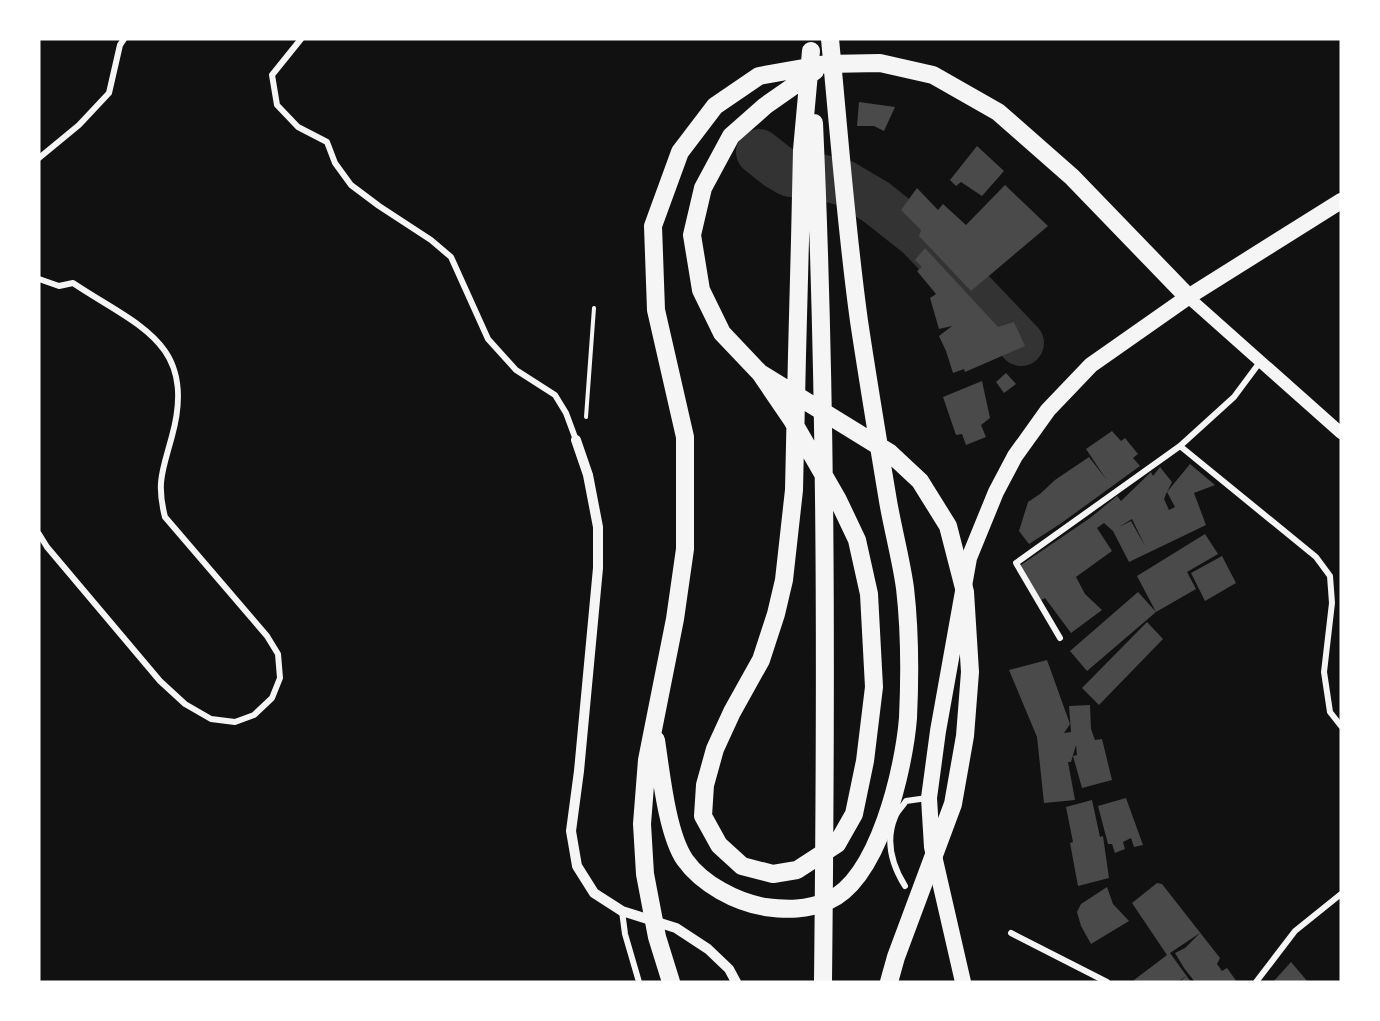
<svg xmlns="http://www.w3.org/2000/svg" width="1380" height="1021" viewBox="0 0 1380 1021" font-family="Spectral,serif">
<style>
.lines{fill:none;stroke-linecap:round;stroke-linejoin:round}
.river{stroke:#333;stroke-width:46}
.building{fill:#4a4a4a;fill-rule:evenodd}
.path{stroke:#f5f5f5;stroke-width:4}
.minor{stroke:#f5f5f5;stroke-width:6}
.tertiary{stroke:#f5f5f5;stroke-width:10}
.secondary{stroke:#f5f5f5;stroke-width:12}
.trunk{stroke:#f5f5f5;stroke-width:16}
.motorway{stroke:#f5f5f5;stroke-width:18}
</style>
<rect width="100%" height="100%" fill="#111"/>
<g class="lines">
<path class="river" d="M 759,152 L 778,167 L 790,174 L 808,174 L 844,183 L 876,202 L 919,236 L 1021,343"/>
</g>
<path class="building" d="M 859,102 L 895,107 L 884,131 L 874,126 L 857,126 Z
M 977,146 L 1004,171 L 982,196 L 961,182 L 956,186 L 950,180 Z
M 1005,185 L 1048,226 L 971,291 L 919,236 L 921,230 L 901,210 L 917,188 L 938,210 L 943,204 L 966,225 Z
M 925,248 L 998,327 L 1014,322 L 1025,346 L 965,372 L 964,369 L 953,373 L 946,351 L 939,336 L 952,326 L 939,329 L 930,298 L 936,294 L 917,271 L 922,267 L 915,260 Z
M 1006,373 L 1016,384 L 1004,393 L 996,382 Z
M 982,381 L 990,418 L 981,425 L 986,437 L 966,445 L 962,434 L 956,435 L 943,397 Z
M 1112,431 L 1121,441 L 1125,438 L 1138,454 L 1133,458 L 1140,466 L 1060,524 L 1029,544 L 1019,531 L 1028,502 L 1040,494 L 1055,480 L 1089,457 L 1106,479 L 1086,449 Z
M 1190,464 L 1215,485 L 1194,493 L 1206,525 L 1129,562 L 1113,531 L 1104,523 L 1097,528 L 1112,551 L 1062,587 L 1076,577 L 1085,594 L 1102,610 L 1071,633 L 1045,598 L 1041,600 L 1018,567 L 1090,518 L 1117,496 L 1121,501 L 1151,472 L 1153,476 L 1160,467 L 1172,482 L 1166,494 L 1164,499 L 1169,510 L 1175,507 L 1167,492 ZM 1132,519 L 1145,546 L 1131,521 L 1119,527 Z
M 1205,534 L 1218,554 L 1187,572 L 1196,589 L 1156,612 L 1137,576 Z
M 1222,556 L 1236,583 L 1205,601 L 1191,573 Z
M 1138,592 L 1156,612 L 1087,671 L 1070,651 Z
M 1147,622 L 1163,639 L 1099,705 L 1082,688 Z
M 1047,660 L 1070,724 L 1064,733 L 1071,732 L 1069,706 L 1090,705 L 1091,729 L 1095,740 L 1102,739 L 1112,780 L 1082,788 L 1073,756 L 1077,755 L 1076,745 L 1071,762 L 1068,762 L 1075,800 L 1044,803 L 1037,737 L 1009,670 Z
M 1126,798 L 1143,845 L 1134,847 L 1131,838 L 1123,842 L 1125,849 L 1115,853 L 1112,844 L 1108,844 L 1098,806 Z
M 1092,800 L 1100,837 L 1103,836 L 1109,878 L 1078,886 L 1070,843 L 1073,842 L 1066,807 Z
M 1157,883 L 1162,884 L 1220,958 L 1217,964 L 1222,971 L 1227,968 L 1237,982 L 1195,982 L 1184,968 L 1175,953 L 1185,948 L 1200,933 L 1170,953 L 1191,982 L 1180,982 L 1186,976 L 1178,982 L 1135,982 L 1134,980 L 1167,955 L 1132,903 Z
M 1107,887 L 1113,904 L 1129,921 L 1091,944 L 1081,926 L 1077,912 L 1081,904 Z
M 1291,962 L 1308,982 L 1273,982 Z"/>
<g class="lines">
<path class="path" d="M 586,417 L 594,308"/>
<path class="minor" d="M 301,39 L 272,75 L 277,105 L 298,127 L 327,142 L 335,163 L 351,185 L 379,206 L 431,240 L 451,257 L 488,339 L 516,370 L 555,395 L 566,413 L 576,440
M 39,158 L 79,125 L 109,93 L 120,45 L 124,39
M 39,279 L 59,286 L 73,283 C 137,326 198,342 172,436 C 163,470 156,482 165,517 L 267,636 L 278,654 L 280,678 L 272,698 L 254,715 L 235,722 L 211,719 L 185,704 L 160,681 L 47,547 L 39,534
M 1180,446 L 1316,557 L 1330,576 L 1332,603 L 1324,672 L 1330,712 L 1341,726
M 1060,638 L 1016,563 L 1180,446 L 1234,397 L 1260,362
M 905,886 C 892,865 885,841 895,817 C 897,811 903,806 906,801 L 927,798
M 622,911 L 625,934 L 639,982
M 1011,933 L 1107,982
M 1256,982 L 1295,931 L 1341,894"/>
<path class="tertiary" d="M 576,440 L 588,475 L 598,527 L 598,568 L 579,771 L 571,831 L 577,866 L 594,893 L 622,911 L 676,928 L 708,949 L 729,969 L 736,982"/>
<path class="secondary" d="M 1188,297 L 1341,433"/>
<path class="trunk" d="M 963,982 L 932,847 L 929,798 L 938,731 L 969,558 L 996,492 L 1015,456 L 1048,410 L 1091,365 L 1188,297 L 1341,201"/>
<path class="motorway" d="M 815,71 L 765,106 L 731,136 L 703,188 L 692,235 L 701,290 L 722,333 L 760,373 L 890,453 L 920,481 L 948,526 L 965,592 L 970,672 L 965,736 L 953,804 L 896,957 L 889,982
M 814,123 C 827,409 826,696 823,982
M 760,373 L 792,420 L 838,500 L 857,540 L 869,594 L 874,687 L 865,761 L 854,814 L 837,844 L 797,870 L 773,874 L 742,866 L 719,845 L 703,816 L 705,785 L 715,749 L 732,712 L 761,660 L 776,614 L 784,580 L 794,490 L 797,355 L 800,240 L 802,150 L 811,51
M 656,740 C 661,773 667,834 685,860 C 702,884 736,902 765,907 C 788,910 806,910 828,901 C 879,879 904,768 908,718 C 910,675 910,631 905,588 C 901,559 893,530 888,501 C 878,441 868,381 859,321 C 846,227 839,133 830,39
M 671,982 L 657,937 L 645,874 L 642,824 L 647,760 L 675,619 L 685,549 L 685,437 L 656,310 L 653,226 L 680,152 L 715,106 L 759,76 L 826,64 L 880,63 L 933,75 L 998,112 L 1072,177 L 1188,297"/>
</g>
<rect width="1380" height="1021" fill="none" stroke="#ffffff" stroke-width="81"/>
</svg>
